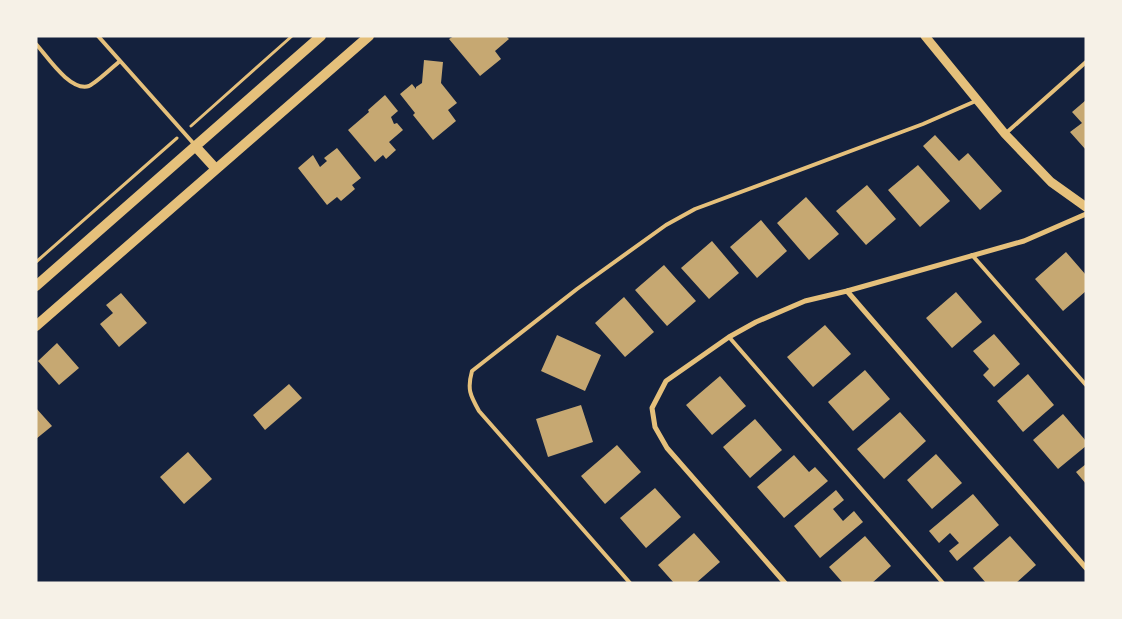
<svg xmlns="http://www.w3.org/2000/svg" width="1122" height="619" viewBox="0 0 1122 619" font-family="'Sofia Sans Condensed',sans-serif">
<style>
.building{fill:#c6a872}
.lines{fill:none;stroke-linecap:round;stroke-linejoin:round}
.path{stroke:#e5c07b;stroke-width:3}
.service{stroke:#e5c07b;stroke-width:4}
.minor{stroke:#e5c07b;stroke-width:5}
.tertiary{stroke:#e5c07b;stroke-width:9}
.secondary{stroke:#e5c07b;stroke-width:10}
</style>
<rect width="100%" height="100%" fill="#14213d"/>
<path class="building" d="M 454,36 L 506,36 L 509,39 L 495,51 L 501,59 L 480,76 L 449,39 Z
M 424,60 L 443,62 L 441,83 L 457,103 L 448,110 L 456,121 L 433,140 L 413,115 L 415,113 L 400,94 L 412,84 L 416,89 L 416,87 L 422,83 Z
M 385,95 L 398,111 L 391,117 L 394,124 L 397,123 L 403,130 L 389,142 L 396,150 L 386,159 L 383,155 L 375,162 L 348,130 L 369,112 L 368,110 Z
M 1086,100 L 1086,150 L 1070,132 L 1082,123 L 1072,112 Z
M 935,135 L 959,161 L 968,153 L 1002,191 L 980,210 L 923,146 Z
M 337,148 L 361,178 L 352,185 L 355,189 L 341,201 L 337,197 L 327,205 L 298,168 L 313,155 L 320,167 L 327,161 L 324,158 Z
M 918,165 L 950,201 L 920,227 L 888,190 Z
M 867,185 L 896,219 L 866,245 L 836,211 Z
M 806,197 L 839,234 L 809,260 L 777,223 Z
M 761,220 L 787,251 L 757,278 L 730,247 Z
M 712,241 L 739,273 L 709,299 L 681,268 Z
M 1066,252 L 1086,275 L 1086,291 L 1063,311 L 1035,279 Z
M 664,265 L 696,301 L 667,326 L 635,290 Z
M 956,292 L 982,322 L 952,348 L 926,318 Z
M 121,293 L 147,323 L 119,347 L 100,324 L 113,313 L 106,305 Z
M 624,297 L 654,332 L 625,357 L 595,323 Z
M 825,325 L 851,354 L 813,387 L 787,357 Z
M 994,334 L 1020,364 L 994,387 L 983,375 L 989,369 L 973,351 Z
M 557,335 L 601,355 L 585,391 L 541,371 Z
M 57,343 L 79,368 L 59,385 L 38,361 Z
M 865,370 L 890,399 L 853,431 L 828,402 Z
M 1028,374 L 1054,405 L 1023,432 L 997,401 Z
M 720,376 L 746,406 L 712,435 L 686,405 Z
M 289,384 L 302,398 L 265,430 L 253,415 Z
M 581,405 L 593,442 L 548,457 L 536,419 Z
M 36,408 L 52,426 L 36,439 Z
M 900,412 L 926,441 L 884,479 L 857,449 Z
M 1063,414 L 1086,441 L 1086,446 L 1058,469 L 1033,440 Z
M 755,419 L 782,450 L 750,478 L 723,447 Z
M 617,445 L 641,472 L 605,504 L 581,476 Z
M 188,452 L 212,479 L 184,504 L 160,477 Z
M 936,454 L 962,483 L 932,509 L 907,480 Z
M 794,455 L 809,472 L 815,467 L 828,481 L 784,518 L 757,487 Z
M 1086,464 L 1086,484 L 1076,472 Z
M 655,488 L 681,517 L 646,548 L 620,518 Z
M 836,490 L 844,500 L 833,509 L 843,521 L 854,511 L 863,522 L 820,558 L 794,526 Z
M 973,494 L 999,525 L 957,561 L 949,551 L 959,543 L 950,533 L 939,543 L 929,531 Z
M 694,533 L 720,562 L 696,583 L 674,583 L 658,565 Z
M 865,536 L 891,566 L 872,583 L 843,583 L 829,567 Z
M 1010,536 L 1036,565 L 1016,583 L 986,583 L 973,568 Z"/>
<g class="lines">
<path class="path" d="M 191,126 L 292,36
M 36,262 L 177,138"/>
<path class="service" d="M 98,36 L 194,144
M 36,44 C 47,56 70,92 89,86 C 96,83 114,66 120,61
M 1005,134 L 1086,62
M 972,255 L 1086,385
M 729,337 L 943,583
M 630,583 L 479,411 C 470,395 467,389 472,371 L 577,289 L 666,225 L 695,209 L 923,124 L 978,100"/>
<path class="minor" d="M 847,291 L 1086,568
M 785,583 L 667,448 L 655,427 L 652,408 L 666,381 L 729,337 L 756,322 L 805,301 L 847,291 L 1024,241 L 1086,214"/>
<path class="tertiary" d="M 925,36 L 1005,134 L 1051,182 L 1086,207"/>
<path class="secondary" d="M 195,146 L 216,169
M 36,286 L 321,36
M 36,326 L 369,36"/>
</g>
<rect width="1122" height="619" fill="none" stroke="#f6f1e7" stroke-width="75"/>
</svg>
